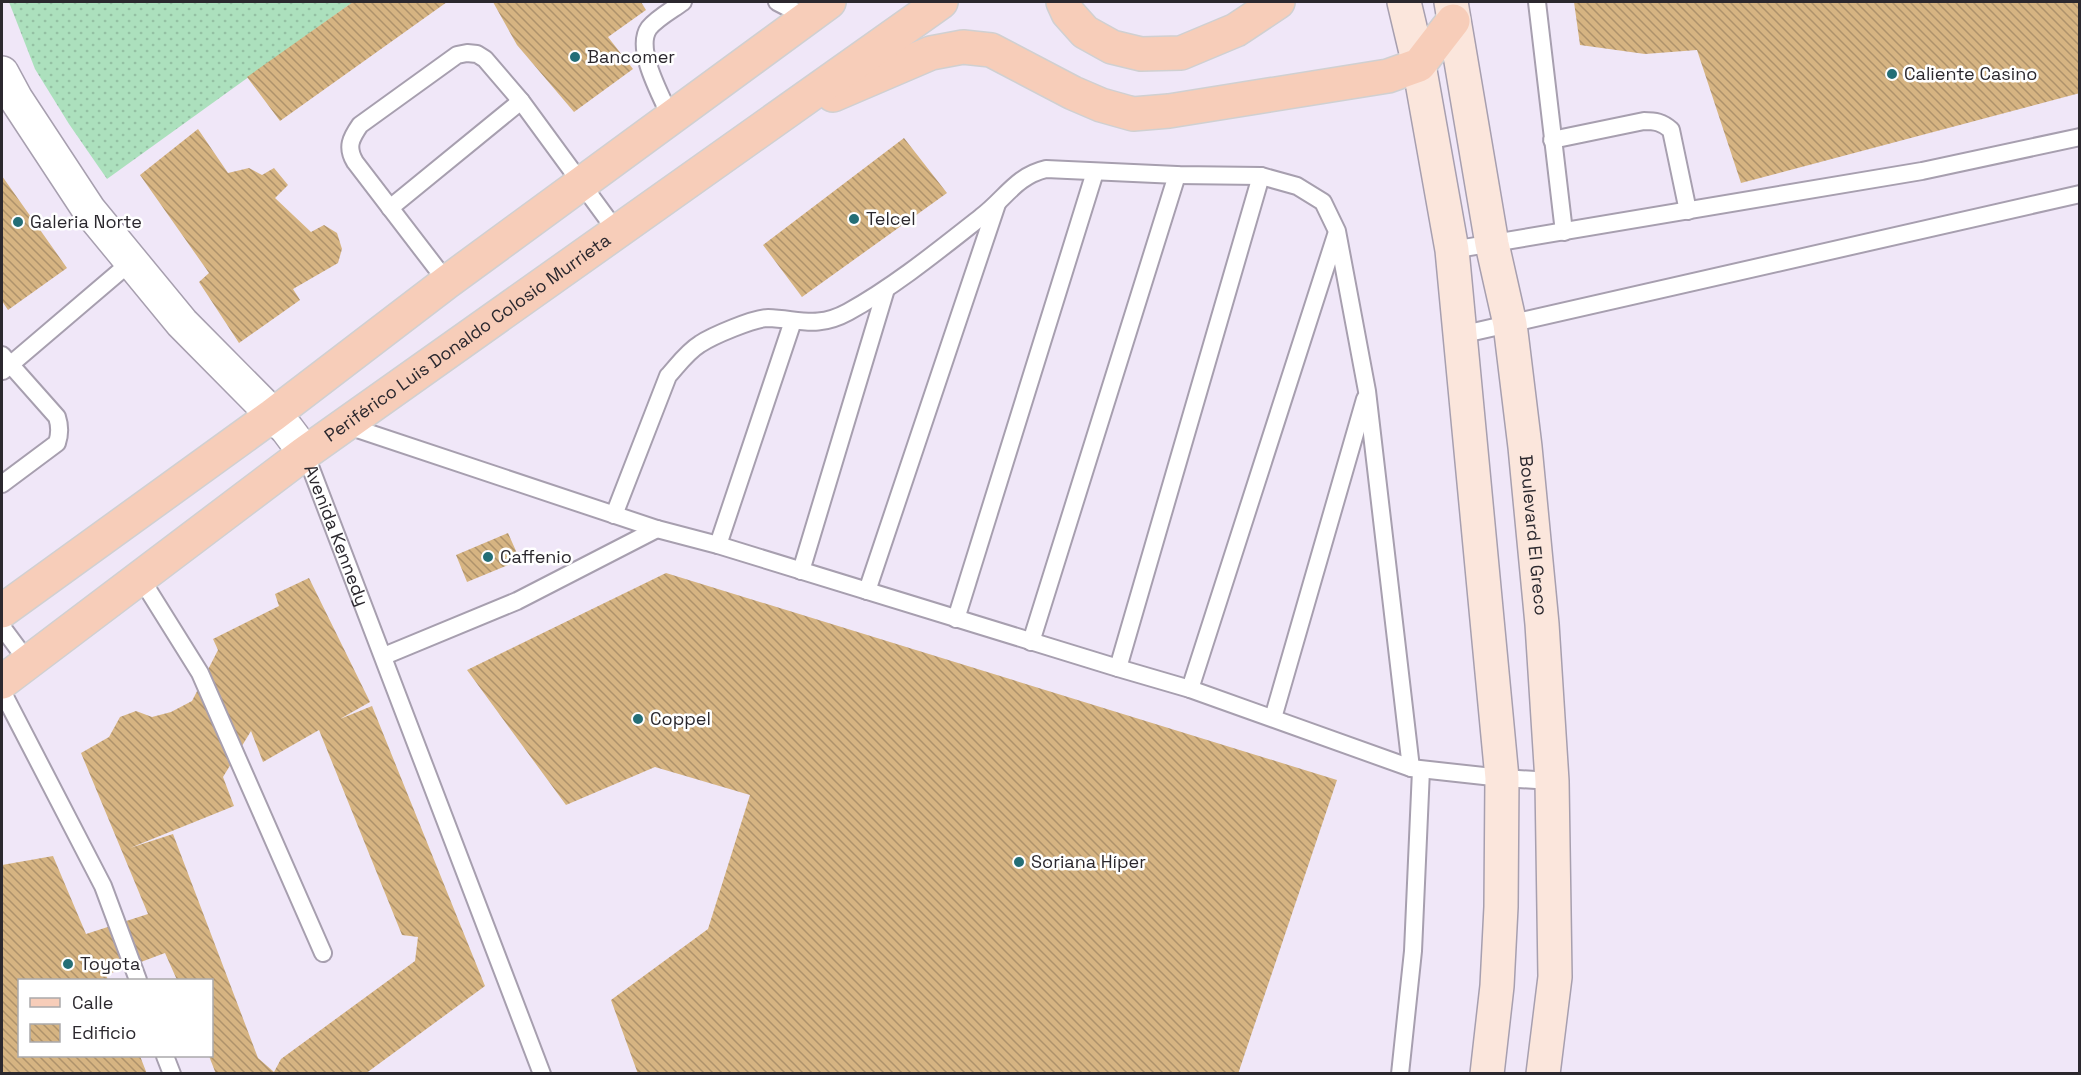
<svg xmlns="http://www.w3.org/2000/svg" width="2081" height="1075" viewBox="0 0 2081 1075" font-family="'Space Grotesk',sans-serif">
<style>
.grass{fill:url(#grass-dots)}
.building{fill:url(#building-back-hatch);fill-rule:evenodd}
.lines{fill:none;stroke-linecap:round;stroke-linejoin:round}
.service-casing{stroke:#a79faf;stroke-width:20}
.tertiary-casing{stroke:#a79faf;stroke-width:36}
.secondary-casing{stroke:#a79faf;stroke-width:36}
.primary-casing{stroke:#d0d0d1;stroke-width:36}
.service{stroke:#fff;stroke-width:16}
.tertiary{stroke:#fff;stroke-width:33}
.secondary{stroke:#fbe6dc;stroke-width:33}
.primary{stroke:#f7cdb9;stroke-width:33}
.poi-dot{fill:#246e76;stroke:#fff;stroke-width:2}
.labels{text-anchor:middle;stroke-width:5;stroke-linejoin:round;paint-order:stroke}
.poi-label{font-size:18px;fill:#2b282e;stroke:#fff;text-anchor:start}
.street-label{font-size:18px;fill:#2b282e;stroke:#fff}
</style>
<defs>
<pattern id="grass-dots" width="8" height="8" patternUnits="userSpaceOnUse" patternTransform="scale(1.5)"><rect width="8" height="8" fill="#ace0bd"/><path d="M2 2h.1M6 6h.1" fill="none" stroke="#94c0a3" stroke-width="1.8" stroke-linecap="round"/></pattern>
<pattern id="building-back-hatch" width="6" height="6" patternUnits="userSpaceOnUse" patternTransform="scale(1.5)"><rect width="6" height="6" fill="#d6b482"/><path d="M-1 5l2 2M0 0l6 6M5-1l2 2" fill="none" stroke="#ae926b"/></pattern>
</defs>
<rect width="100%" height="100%" fill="#f0e7f8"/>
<path class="grass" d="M 9,2 L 353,2 L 107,179 L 69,124 L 35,69 Z"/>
<path class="building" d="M 353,2 L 447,2 L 280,121 L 247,77 Z
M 493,2 L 641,2 L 646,10 L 608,37 L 633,69 L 574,112 L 517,45 Z
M 1574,2 L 2080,2 L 2080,93 L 1741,183 L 1697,50 L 1645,54 L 1580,45 Z
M 198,129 L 228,173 L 249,168 L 262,175 L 274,168 L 288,185 L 275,198 L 311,232 L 324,225 L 337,233 L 342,249 L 338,263 L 293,289 L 300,300 L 239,343 L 199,282 L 209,273 L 140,175 Z
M 904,138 L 947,193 L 802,297 L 763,245 Z
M 2,176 L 67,268 L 8,310 L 2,301 Z
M 508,533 L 520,560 L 467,582 L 456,555 Z
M 666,573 L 1337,780 L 1238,1074 L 638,1074 L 611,1000 L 708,929 L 750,795 L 655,767 L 566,805 L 467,670 Z
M 309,578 L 370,702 L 340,719 L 372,706 L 485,986 L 365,1074 L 216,1074 L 209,1056 L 212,1056 L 212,980 L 177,980 L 165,953 L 106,975 L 108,980 L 20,980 L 20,1056 L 140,1056 L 147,1074 L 2,1074 L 2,865 L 53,856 L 86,934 L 148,914 L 81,753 L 109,737 L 120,717 L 136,711 L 152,717 L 171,712 L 192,701 L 218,650 L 213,639 L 279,606 L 275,594 ZM 319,730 L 402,935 L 418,937 L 415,961 L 281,1059 L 274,1072 L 258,1058 L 173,834 L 130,848 L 234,806 L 223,777 L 251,731 L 263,762 Z"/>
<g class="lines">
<g class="service-casing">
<g id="service">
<path d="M 777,2 L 808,18"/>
<path d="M 1537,2 L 1564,232"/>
<path d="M 671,118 C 662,97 634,49 649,28 C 657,18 672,10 683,2"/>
<path d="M 1552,140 L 1644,121 C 1655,121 1662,122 1671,130 L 1688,211"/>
<path d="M 390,208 L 521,101"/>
<path d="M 1452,250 L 1922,171 L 2080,137"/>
<path d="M 447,282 L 355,162 C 346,147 351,138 360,125 L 457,55 L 467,53 L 477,54 L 485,59 L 521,101 L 617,232"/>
<path d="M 1460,335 L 2080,194"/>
<path d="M 2,355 L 57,417 C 60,426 60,434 57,443 L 2,484"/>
<path d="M 3,371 L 132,261"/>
<path d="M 345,425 L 657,529 L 718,545 L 1118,668 L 1190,689 L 1411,768 L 1502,778 L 1552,781"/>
<path id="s1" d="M 305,453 L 542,1074"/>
<path d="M 614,515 L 668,376 C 678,365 687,352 700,344 C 712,336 754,318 768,318 C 799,319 817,329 848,312 C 895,286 939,250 981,217 C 1005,199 1016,176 1046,169 L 1177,175 L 1261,176 L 1297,186 L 1323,202 L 1337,231 L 1367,391 L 1411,768"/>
<path d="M 718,545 L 793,321"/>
<path d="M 801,571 L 886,289"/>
<path d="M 140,577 L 200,673 L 323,953"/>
<path d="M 867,591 L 997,204"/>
<path d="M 956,619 L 1095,172"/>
<path d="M 2,627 L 28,662"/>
<path d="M 1031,642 L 1177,175"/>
<path d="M 384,656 L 517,601 L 657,529"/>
<path d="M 1118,668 L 1261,176"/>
<path d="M 1190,689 L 1336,235"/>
<path d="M 2,691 L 103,886 L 138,980"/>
<path d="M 1273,718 L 1365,399"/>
<path d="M 165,1056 L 172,1074"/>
<path d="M 1400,1074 L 1413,951 L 1421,770"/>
</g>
</g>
<g class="tertiary-casing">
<path id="tertiary" d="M 2,73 L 16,99 L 89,210 L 182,323 L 287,429 L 305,453"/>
</g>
<g class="secondary-casing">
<g id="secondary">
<path d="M 1404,2 L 1419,65 L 1452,250 L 1502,778 L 1501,907 L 1497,986 L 1487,1074"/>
<path id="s2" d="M 1451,2 L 1492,244 L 1510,324 L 1525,447 L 1542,624 L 1552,781 L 1555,977 L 1543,1074"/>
</g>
</g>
<g class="primary-casing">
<g id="primary">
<path d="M 1063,2 L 1068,13 L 1085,32 L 1112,47 L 1141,54 L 1181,53 L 1236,30 L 1278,2"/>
<path d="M 833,95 L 931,53 L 963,47 L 991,50 L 1073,93 L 1101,105 L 1133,114 L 1169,111 L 1388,76 L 1419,65 L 1453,21"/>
<path d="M 2,611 L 273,415 L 447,282 L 829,2"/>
<path id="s3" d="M 2,682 L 305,453 L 941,2"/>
</g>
</g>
<use href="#service" class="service"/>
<use href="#tertiary" class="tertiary"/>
<use href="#secondary" class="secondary"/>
<use href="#primary" class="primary"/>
</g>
<g class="poi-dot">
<circle cx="575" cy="57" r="6"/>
<circle cx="1892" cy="74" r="6"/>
<circle cx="854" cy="219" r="6"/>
<circle cx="18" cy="222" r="6"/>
<circle cx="488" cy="557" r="6"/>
<circle cx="638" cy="719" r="6"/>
<circle cx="1019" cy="862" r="6"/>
<circle cx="68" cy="964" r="6"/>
</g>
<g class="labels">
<g class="poi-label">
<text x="587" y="63">Bancomer</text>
<text x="1904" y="80">Caliente Casino</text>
<text x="866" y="225">Telcel</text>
<text x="30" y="228">Galeria Norte</text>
<text x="500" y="563">Caffenio</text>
<text x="650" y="725">Coppel</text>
<text x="1031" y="868">Soriana Híper</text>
<text x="80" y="970">Toyota</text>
</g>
<g class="street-label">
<text dy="6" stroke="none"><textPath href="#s3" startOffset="579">Periférico Luis Donaldo Colosio Murrieta</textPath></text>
<text dy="6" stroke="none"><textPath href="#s1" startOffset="88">Avenida Kennedy</textPath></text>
<text dy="6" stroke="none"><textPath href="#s2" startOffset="540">Boulevard El Greco</textPath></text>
</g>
</g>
<rect width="2081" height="1075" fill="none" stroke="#2b282e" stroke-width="6"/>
<rect x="18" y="979" width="195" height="78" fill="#ffffff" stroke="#aaa9ab" stroke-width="1.5"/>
<rect x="30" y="998" width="30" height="9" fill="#f7cdb9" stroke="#aaa9ab" stroke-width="1.5"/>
<text x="72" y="1009" font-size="18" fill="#2b282e">Calle</text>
<rect x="30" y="1024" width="30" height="18" fill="url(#building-back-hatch)" stroke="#aaa9ab" stroke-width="1.5"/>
<text x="72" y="1039" font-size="18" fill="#2b282e">Edificio</text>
</svg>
